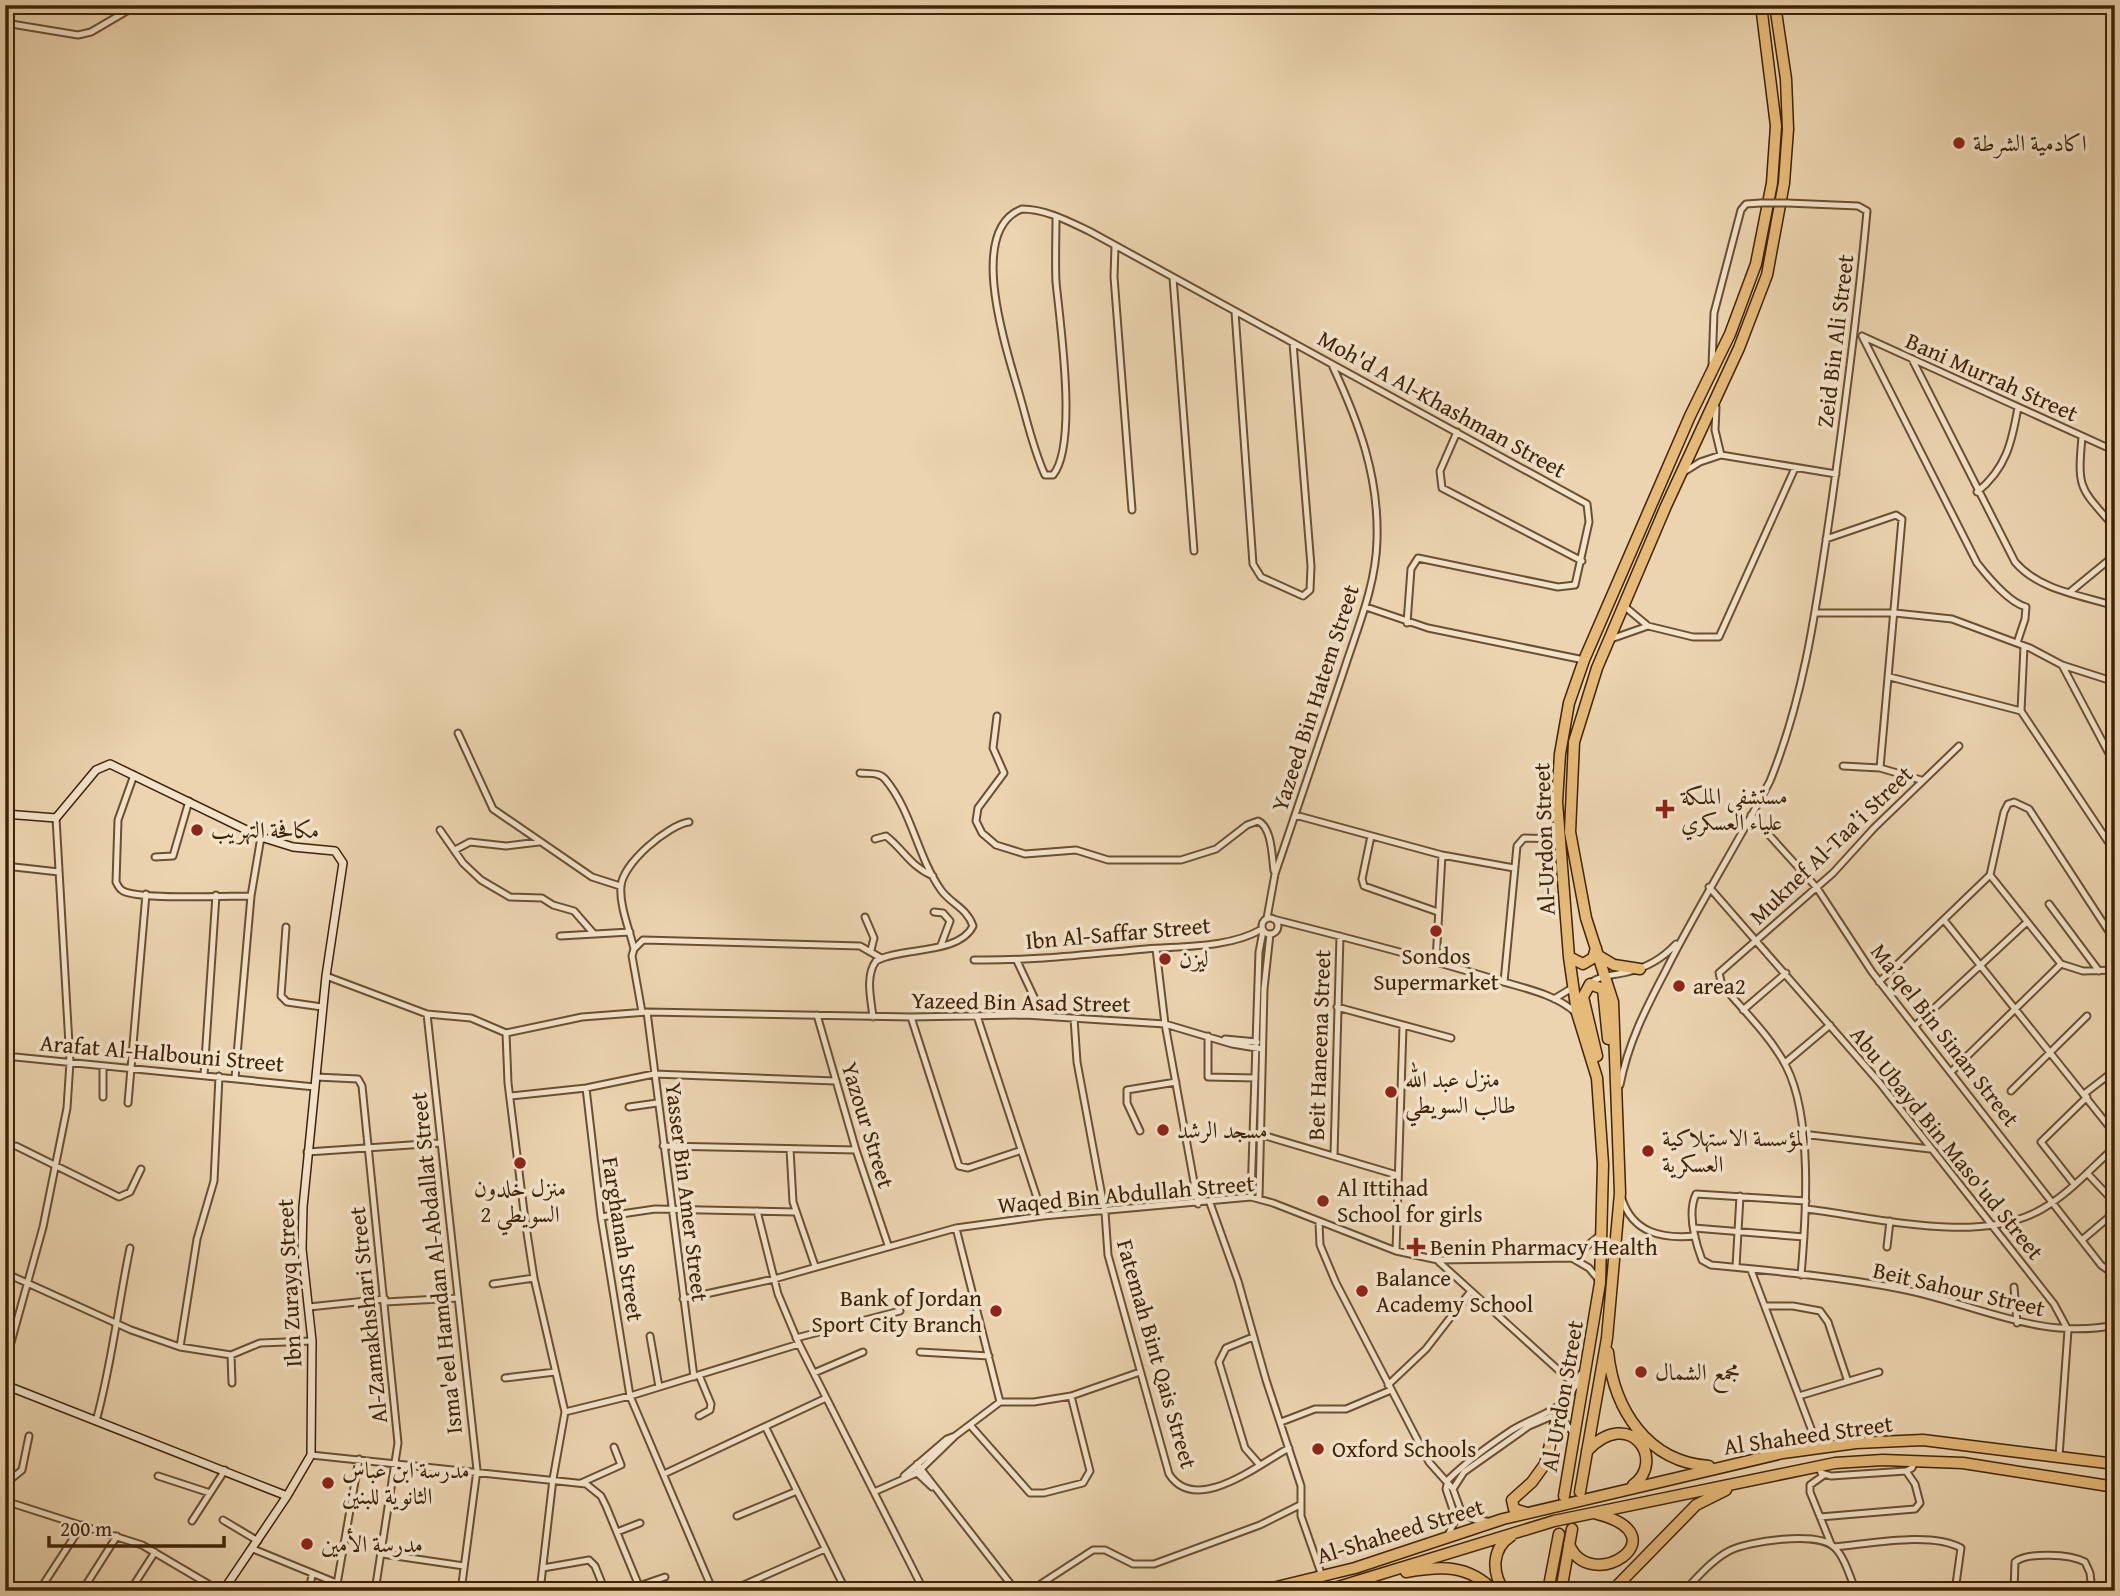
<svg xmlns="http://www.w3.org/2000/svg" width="2120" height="1596" viewBox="0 0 2120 1596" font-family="'Gentium Book Plus',Amiri,serif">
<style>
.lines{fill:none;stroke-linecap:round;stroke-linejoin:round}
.street-casing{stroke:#6a4f31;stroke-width:9}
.secondary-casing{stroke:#3f2307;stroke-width:10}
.highway-casing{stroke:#3f2307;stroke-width:13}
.street{stroke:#f2e3cb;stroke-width:5}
.secondary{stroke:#f2e3cb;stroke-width:7}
.highway{stroke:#e6ba78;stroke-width:10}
.street-bridge-casing{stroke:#6a4f31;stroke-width:9;stroke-linecap:butt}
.street-bridge{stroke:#f2e3cb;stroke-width:5}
.poi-dot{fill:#8f2418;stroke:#f2e3cb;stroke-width:2.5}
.labels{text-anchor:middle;stroke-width:7;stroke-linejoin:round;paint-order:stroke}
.poi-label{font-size:23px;fill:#3f2307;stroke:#f2e3cb;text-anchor:start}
.street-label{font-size:23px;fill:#3f2307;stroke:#f2e3cb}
</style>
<rect width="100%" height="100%" fill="#ebd4af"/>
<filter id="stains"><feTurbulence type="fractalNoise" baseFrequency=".00286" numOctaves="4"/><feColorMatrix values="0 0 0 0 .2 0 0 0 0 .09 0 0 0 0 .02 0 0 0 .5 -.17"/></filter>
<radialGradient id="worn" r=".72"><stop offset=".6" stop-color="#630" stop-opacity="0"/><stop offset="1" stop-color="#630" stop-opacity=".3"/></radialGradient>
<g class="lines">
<g class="street-casing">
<path id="street" d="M 5,9 L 20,5
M 5,23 L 78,35 L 91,32 L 137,5
M 1056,217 C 1056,239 1055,261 1056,282 C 1060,323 1078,445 1053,475 L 1045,475 C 1033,449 1027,420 1019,393 C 1008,354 965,230 1022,209 C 1045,209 1068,221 1089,231 L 1587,504 L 1589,522 L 1575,585 L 1558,587 L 1418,558 L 1411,569 L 1407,623
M 1115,246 L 1114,277 L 1132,510
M 1173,278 L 1194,551
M 1235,312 L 1253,564 L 1261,577 L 1303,596 L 1310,590 L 1311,566 L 1293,343
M 1862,336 L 1977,563 C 1988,577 2008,602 2026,607 L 2025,619 L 2017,643
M 1862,336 L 2115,451
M 1913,361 L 2015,562 C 2039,590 2080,595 2115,606
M 1712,366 L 1714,313 L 1741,210 L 1746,204 L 1761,203
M 1716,407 L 1715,430 L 1721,455
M 1457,432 L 1440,471 L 1442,488 L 1582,561
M 2082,437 C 2077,491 2080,487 2115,528
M 1684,472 L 1700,462 L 1721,455 L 1836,474
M 1977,492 C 2006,469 2012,442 2018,407
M 1826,539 L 1896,515 L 1902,519 L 1880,768 L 1921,780
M 2070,592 L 2115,555
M 1624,606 L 1648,626 L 1693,637 L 1719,637 L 1795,468
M 1366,607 L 1428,628 L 1584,660
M 1816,613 L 1895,613 L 1952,619 L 2030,648 L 2062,665 L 2115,682
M 1611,639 L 1648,626
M 2024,646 L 2021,711 L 2115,852
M 2062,665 L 2115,765
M 1890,677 L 2021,711
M 997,716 L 993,748 L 1004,773 L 978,808 L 976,821 L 982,833 L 996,845 L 1025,854 L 1076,850 L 1108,860 L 1181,860 L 1216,849 L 1247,825 L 1258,821 C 1272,827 1272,857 1274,871
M 458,733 L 493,809 L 592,877 L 620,886
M 1843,766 L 1880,768
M 860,773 C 869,774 879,772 885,779 C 912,811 917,856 941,890 C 951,904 967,908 973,926 C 959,955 900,947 876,961 C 865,976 871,999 873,1017
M 134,775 L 118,820 L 116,882 C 119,887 118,888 123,891 C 140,900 227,896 251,896
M 1295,815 L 1442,855 L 1514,868
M 1751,815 L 1817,888 L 1872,972 L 2101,1265 L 2108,1270 L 2115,1268
M 440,830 L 463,863 L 481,880 L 510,897 L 542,898 L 553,905 L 574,911 L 594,934
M 1371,836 L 1362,879 L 1364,886 L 1438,912
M 875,839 L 886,836 C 904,850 911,867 933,876
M 455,850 L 470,842 L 506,846 L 539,842
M 155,857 L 173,856 L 189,801
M 5,866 L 59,872
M 1990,875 L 2061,964 L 2083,971 L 2115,970
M 1709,887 L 1879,1082 L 2054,1304 L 2068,1330 L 2059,1456
M 2049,904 L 2099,971
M 934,912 L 943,913 L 950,921 L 941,945
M 865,917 L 874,938 L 871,950
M 1267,918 L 1275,874 C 1297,807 1320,740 1343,673 C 1357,629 1376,586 1377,540 C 1379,476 1359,423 1333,367
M1262 926a8 8 0 1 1 16 0a8 8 0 1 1-16 0Z
M 1273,919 C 1348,938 1423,957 1497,980 C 1523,988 1556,994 1576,1013
M 1944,920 L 2115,1134
M 286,927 L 281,996 L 287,1002 L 322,1007
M 560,936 L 630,932
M 634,949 C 630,931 619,905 621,886 C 623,863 668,825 689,822
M 1156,949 L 1165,1024 L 1198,1204
M 974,960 C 1032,961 1089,954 1146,949 C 1183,946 1230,948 1262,929
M 1017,961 L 1043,1016
M 1436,961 L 1442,855
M 326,976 L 427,1014 L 471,1018 L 506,1033 L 582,1017 L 647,1012 L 911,1017 L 1025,1015 L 1165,1024 L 1232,1044 L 1262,1049
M 1504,982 L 1517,846 L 1524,838 L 1559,839
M 1879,982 L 1990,875 L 2004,812 L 2008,804 L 2014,802 L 2029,809 L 2115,941
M 1589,984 C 1601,974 1613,976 1627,972 C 1646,968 1663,958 1676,944
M 1554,999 L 1572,988
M 1337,1007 L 1451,1038
M 1743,1010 L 1786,973
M 642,1012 L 632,956 L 634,949 L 643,940 L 860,946 L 881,958
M 647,1012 L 694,1377
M 427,1014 L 477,1470 L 461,1591
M 817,1015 L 856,1150 L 888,1245
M 977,1016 L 1043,1216
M 911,1017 L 959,1166 L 968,1168 L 1019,1151
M 1074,1018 L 1077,1062 L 1105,1212 L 1108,1255 L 1169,1474 C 1196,1516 1259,1464 1289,1448
M 1915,1026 L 2027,922
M 506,1033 L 508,1083 L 525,1220 L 534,1278 L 565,1412 L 553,1479 L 540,1591
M 1208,1036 L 1208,1077 L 1255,1078
M 1225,1039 L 1257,1042
M 5,1056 L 315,1087
M 1785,1063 L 1830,1025
M 1951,1072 L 2061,964
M 204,1075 L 216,895
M 316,1077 L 358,1079 L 362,1086 L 398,1443 L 375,1591
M 235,1078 L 251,896 L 261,837
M 1620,1085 C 1628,1043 1646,1008 1666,970 C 1698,906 1737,845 1770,781 C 1806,692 1817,601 1831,507 C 1845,408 1858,310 1867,211 L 1858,206 L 1787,203
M 586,1088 L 601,1217 L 630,1396 L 713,1591
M 2011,1091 L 2087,1016
M 2084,1094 L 2115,1070
M 511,1096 L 586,1088 L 654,1074 L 835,1081
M 103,1097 L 103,1066
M 128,1103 L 146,894
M 629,1107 L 657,1103
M 1140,1131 L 1127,1103 L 1127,1090 L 1176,1082
M 1259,1134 L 1397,1175
M 1802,1134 L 1930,1149
M 16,1146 L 119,1197 L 130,1192 L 141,1169
M 663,1146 L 856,1150
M 790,1149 L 793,1202 L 815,1266
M 307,1152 L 440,1143
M 1334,1155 L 1340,936
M 2087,1173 L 2115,1203
M 2074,1184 L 2041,1142 L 2087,1097
M 1251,1197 L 1259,952 L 1263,931
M 1259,1198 L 1264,989 L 1270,934
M 1622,1199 C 1633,1233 1662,1239 1695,1236
M 1806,1201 L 1696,1194 C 1687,1213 1695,1241 1702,1260 L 1711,1265 C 1774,1271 1839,1277 1901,1289 C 1974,1303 2039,1341 2115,1325
M 1210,1203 L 1238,1281 L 1266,1380 L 1301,1486 L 1301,1516 L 1322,1576
M 1806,1209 C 1876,1217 1978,1246 2042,1209 C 2070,1193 2091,1168 2115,1147
M 757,1211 L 778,1294 L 799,1344 L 924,1591
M 601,1217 L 655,1209 L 795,1212
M 1319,1223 L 1320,1245 L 1336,1283 L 1429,1462 L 1453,1489 L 1461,1511 L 1475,1520 L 1487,1521
M 956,1228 L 1000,1402
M 1694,1228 L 1804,1237
M 2082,1240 L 2115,1212
M 1887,1247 L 1890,1221
M 1396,1251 L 1403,1026
M 1572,1258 L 1599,1236
M 1438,1261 L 1576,1386
M 1736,1267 L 1740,1196
M 1751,1270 L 1818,1447
M 5,1273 L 131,1330 L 180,1347 L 231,1355 L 260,1343 L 312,1341
M 1801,1275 C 1806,1218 1813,1118 1786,1066 C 1771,1037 1743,1010 1722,985 L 1719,973 L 1833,873 L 1874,828 L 1959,746
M 493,1284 L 534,1278
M 2014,1287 L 2017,1323
M 683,1299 L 774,1279 L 956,1228 L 1043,1216 L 1251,1197 L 1273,1203 L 1396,1251 L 1438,1260 L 1572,1258 L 1589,1268 L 1599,1280
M 385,1302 L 458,1298
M 1766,1306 L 1793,1306 L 1820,1311 L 1828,1322 L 1847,1379
M 309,1307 L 385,1299
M 650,1336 L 659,1387
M 1253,1337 L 1226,1348 L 1219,1362 L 1245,1448 L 1259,1464
M 796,1338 L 900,1311
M 180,1347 L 197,1239 L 214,1181 L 219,1076
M 920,1352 L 989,1356
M 231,1355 L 232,1383
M 5,1364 L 43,1227 L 67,1108 L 70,1062 L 56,818
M 814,1373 L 863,1352
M 699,1375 L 711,1404 L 710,1410 L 699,1416
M 505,1378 L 555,1372
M 1388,1385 L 1426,1349 L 1471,1291
M 1799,1396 L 1879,1372
M 565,1412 L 630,1396 L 799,1344
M 96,1421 C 112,1364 118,1305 130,1248
M 1281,1422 L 1315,1409 L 1346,1409 L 1391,1390
M 970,1425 L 1030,1493 L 1044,1493 L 1083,1483 L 1090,1471 L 1071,1396
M 766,1428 L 846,1591
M 311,1455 L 586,1484 L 601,1496 L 606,1506 L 641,1591
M 917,1464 L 1016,1591
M 1819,1466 L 1821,1473 L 1831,1476 L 1906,1471 L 1912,1468 L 1915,1461
M 916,1472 L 932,1487
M 664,1474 L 826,1398
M 1824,1475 L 1810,1485 L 1810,1492 L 1831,1544
M 158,1476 L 210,1493
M 904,1476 L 947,1439 L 955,1436 L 1000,1402 L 1034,1402 L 1071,1396 L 1140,1372
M 581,1483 L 621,1465 L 614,1447
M 5,1484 L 22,1470 L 29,1436
M 1453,1489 L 1464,1472 L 1529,1426 L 1550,1417 L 1564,1421 L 1574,1434
M 874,1492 L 917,1473 L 955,1436
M 5,1501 L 142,1545 L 220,1591
M 737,1516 L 797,1491
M 1820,1517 L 1915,1509 L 1920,1503 L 1915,1484 L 1906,1471
M 223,1520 L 258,1541
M 192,1521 L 225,1470
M 617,1532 L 640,1523
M 1447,1537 L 1456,1519 L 1446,1489 L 1448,1480 C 1466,1462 1491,1444 1512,1430 C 1546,1410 1564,1414 1581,1374
M 1834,1547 C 1869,1544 1931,1531 1961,1548 L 1955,1591
M 253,1549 L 356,1591
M 382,1554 L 464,1566
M 543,1568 L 589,1560 L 595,1566 L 605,1591
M 337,1584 L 359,1459
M 639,1586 L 665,1577
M 39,1591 L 82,1525
M 82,1591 L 117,1536
M 130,1591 L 155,1552
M 309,1591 L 312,1575
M 730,1591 L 825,1549
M 1030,1591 L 1093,1550 L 1105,1550 L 1133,1564 L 1154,1564 L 1260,1525 L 1300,1505
M 1684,1591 C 1698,1577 1712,1560 1729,1551 C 1748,1541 1818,1531 1834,1547 C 1845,1557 1850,1578 1856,1591
M 2014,1591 L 2015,1562 C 2028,1552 2070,1554 2085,1562 L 2090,1573 L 2092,1591"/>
</g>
<g class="secondary-casing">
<path id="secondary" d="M 5,814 L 56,818 L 96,770 L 110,764 L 261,837 L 293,847 L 335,851 L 343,863 L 326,976 L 303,1207 L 302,1249 L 312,1341 L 311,1455 L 287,1496 L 223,1591
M 5,1385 L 287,1496"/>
</g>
<g class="highway-casing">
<path id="highway" d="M 1599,956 L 1614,965 L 1640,969
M 1569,957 L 1583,964 L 1593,958 L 1596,948
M 1597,1056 L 1583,997 L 1590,984 L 1603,989 L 1608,1039
M 1608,1352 C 1614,1409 1647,1462 1709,1466
M 1587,1451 C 1630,1405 1667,1461 1633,1485
M 1580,1492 L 1607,1338 L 1620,1193 L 1613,1002 L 1586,918 L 1570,832 L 1574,742 L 1597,668 L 1666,506 L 1739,348 L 1767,275 L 1784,183 L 1788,129 L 1786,79 L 1775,5
M 1564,1496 L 1600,1283 L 1603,1164 L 1597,1078 L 1577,1013 L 1569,957 L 1557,802 L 1560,754 L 1569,703 L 1584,660 L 1690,416 L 1730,334 L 1756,264 L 1772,183 L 1776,126 L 1761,5
M 1527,1513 L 1514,1509 L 1512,1500 L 1532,1482 L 1545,1464 L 1557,1418
M 1569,1544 C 1589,1596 1683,1536 1597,1514
M 1406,1572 C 1441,1566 1468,1564 1494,1591
M 1260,1591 L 1355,1568 L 1503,1519 L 1783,1453 L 1856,1443 L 1923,1440 L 2115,1464
M 1325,1591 L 1554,1521 L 1835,1463 L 1883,1460 L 1963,1463 L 2115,1487
M 1504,1591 C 1492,1573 1491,1549 1511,1536
M 1548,1591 L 1559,1534
M 1561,1591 L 1572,1529
M 1612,1591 L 1696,1505 L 1726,1490"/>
</g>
<use href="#street" class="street"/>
<use href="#secondary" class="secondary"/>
<use href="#highway" class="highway"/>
<g class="street-bridge-casing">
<path id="street-bridge" d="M 1761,203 L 1787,203"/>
</g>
<use href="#street-bridge" class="street-bridge"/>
</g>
<g class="poi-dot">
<circle cx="1959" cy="143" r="7"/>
<path d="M1661.5 798.5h7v7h7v7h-7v7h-7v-7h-7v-7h7z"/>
<circle cx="197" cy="830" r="7"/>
<circle cx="1436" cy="931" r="7"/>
<circle cx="1165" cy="959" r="7"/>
<circle cx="1679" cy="986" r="7"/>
<circle cx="1391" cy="1092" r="7"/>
<circle cx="1163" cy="1130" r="7"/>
<circle cx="1648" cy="1151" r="7"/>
<circle cx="520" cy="1163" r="7"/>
<circle cx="1323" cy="1201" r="7"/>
<path d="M1412.5 1236.5h7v7h7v7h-7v7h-7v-7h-7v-7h7z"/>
<circle cx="1362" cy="1291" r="7"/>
<circle cx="996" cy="1311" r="7"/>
<circle cx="1641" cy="1372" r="7"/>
<circle cx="1318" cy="1449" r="7"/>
<circle cx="328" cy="1483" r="7"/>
<circle cx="307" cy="1544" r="7"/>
</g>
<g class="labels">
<g class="poi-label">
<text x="1973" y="151">اكادمية الشرطة</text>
<text x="1681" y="804">مستشفى الملكة<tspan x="1681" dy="26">علياء العسكري</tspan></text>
<text x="211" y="838">مكافحة التهريب</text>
<text x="1436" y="964" text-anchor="middle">Sondos<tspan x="1436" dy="26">Supermarket</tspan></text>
<text x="1179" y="967">ليزن</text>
<text x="1693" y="994">area2</text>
<text x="1405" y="1087">منزل عبد الله<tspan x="1405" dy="26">طالب السويطي</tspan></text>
<text x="1177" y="1138">مسجد الرشد</text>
<text x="1662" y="1146">المؤسسة الاستهلاكية<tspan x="1662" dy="26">العسكرية</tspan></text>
<text x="520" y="1196" text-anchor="middle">منزل خلدون<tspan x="520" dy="26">السويطي 2</tspan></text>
<text x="1337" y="1196">Al Ittihad<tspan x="1337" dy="26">School for girls</tspan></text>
<text x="1430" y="1255">Benin Pharmacy Health</text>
<text x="1376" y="1286">Balance<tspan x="1376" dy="26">Academy School</tspan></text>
<text x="982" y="1306" text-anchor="end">Bank of Jordan<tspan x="982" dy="26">Sport City Branch</tspan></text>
<text x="1655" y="1380">مجمع الشمال</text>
<text x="1332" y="1457">Oxford Schools</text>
<text x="342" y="1478">مدرسة ابن عباس<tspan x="342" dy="26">الثانوية للبنين</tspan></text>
<text x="321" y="1552">مدرسة الأمين</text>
</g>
<g class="street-label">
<text transform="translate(1835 341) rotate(-83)" y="8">Zeid Bin Ali Street</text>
<text transform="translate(1992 377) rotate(24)" y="8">Bani Murrah Street</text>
<text transform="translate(1442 404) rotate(29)" y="8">Moh'd A Al-Khashman Street</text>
<text transform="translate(1315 698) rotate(-72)" y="8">Yazeed Bin Hatem Street</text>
<text transform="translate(1544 839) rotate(-92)" y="8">Al-Urdon Street</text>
<text transform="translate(1831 845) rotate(-44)" y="8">Muknef Al-Taa’i Street</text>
<text transform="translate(1118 933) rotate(-5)" y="8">Ibn Al-Saffar Street</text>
<text transform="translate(1021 1002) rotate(1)" y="8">Yazeed Bin Asad Street</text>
<text transform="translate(1945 1035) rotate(52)" y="8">Ma’qel Bin Sinan Street</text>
<text transform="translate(1319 1045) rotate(-88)" y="8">Beit Haneena Street</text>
<text transform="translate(162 1053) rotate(5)" y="8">Arafat Al-Halbouni Street</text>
<text transform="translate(868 1125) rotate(73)" y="8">Yazour Street</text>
<text transform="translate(1947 1143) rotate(51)" y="8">Abu Ubayd Bin Maso'ud Street</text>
<text transform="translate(687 1192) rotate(83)" y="8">Yasser Bin Amer Street</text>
<text transform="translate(1126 1194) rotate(-5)" y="8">Waqed Bin Abdullah Street</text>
<text transform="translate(623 1239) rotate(81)" y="8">Farghanah Street</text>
<text transform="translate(436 1263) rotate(-96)" y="8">Isma'eel Hamdan Al-Abdallat Street</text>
<text transform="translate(289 1283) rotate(-93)" y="8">Ibn Zurayq Street</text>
<text transform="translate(1959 1289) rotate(13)" y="8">Beit Sahour Street</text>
<text transform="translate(368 1315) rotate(-96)" y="8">Al-Zamakhshari Street</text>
<text transform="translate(1157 1354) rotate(74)" y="8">Fatemah Bint Qais Street</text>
<text transform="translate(1562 1396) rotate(-80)" y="8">Al-Urdon Street</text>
<text transform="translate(1808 1435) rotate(-8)" y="8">Al Shaheed Street</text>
<text transform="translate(1400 1531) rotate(-17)" y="8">Al-Shaheed Street</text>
</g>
</g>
<rect width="2120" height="1596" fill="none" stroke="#ebd4af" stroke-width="28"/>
<rect x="7" y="7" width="2106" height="1582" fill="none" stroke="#3f2307" stroke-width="3.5"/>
<rect x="14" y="14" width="2092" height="1568" fill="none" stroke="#3f2307" stroke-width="2"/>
<path d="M49 1536v10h175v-10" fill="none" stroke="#3f2307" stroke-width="3.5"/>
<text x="60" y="1536" font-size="21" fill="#3f2307" stroke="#f2e3cb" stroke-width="5" paint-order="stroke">200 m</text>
<rect width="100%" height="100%" filter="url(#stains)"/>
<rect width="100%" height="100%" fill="url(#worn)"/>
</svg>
